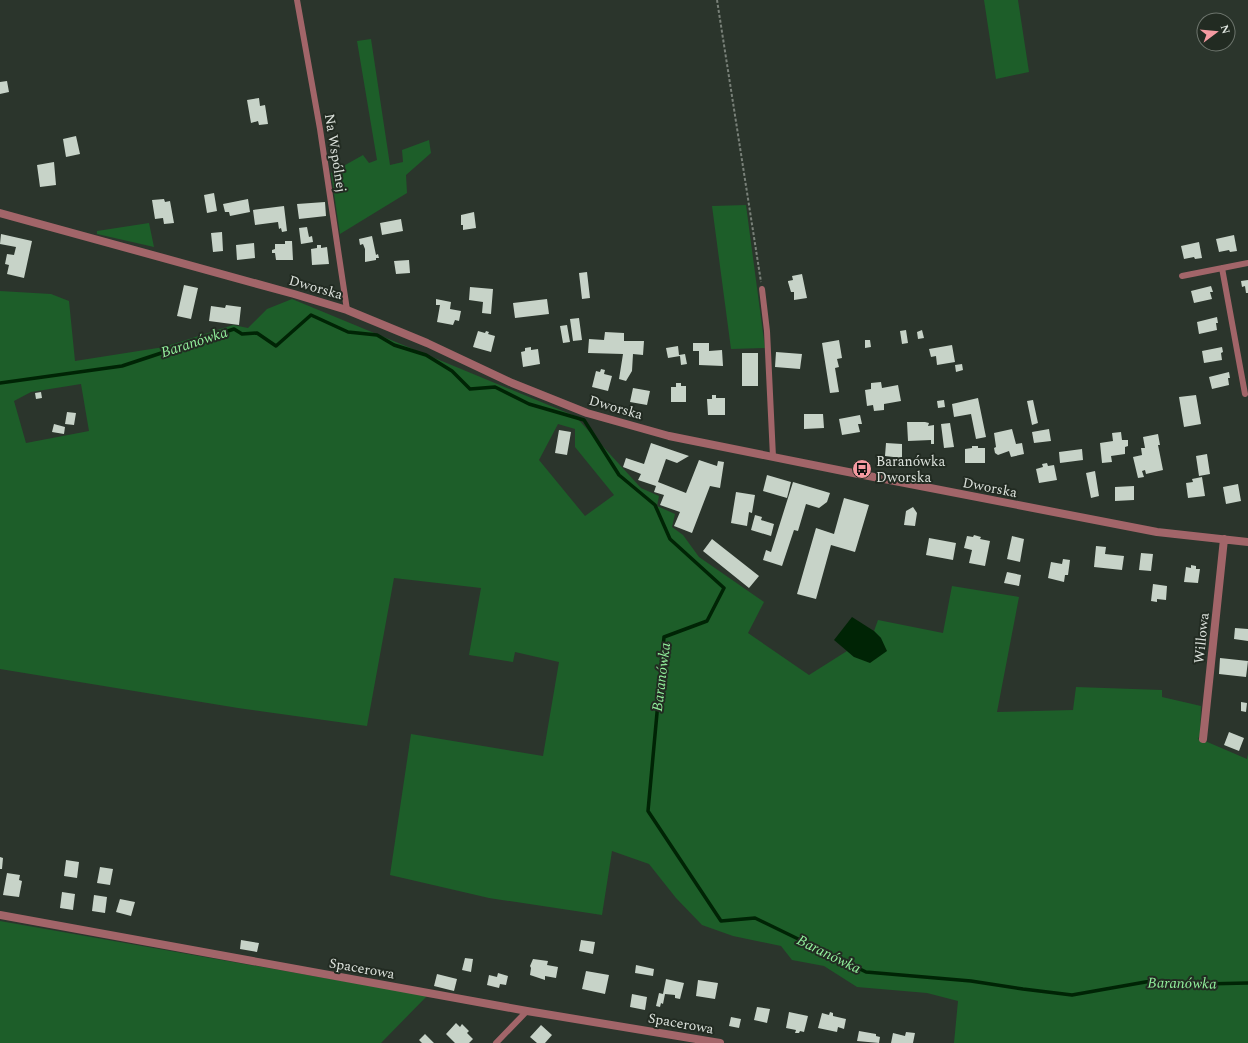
<svg xmlns="http://www.w3.org/2000/svg" width="1248" height="1043" viewBox="0 0 1248 1043" font-family="Spectral,serif">
<style>
.green{fill:#1d5e29;fill-rule:evenodd}
.water{fill:#002405}
.lines{fill:none;stroke-linecap:round;stroke-linejoin:round}
.stream{stroke:#002405;stroke-width:3.5}
.building{fill:#c7d3c8}
.path{stroke:#798179;stroke-width:2;stroke-dasharray:3 2;stroke-linecap:butt}
.lane{stroke:#a26569;stroke-width:6}
.street{stroke:#a26569;stroke-width:8}
.labels{text-anchor:middle;stroke-width:4;stroke-linejoin:round;paint-order:stroke}
.street-label{font-size:14px;fill:#dde3dd;stroke:#222b22}
.poi-label{font-size:14px;fill:#dde3dd;stroke:#222b22;text-anchor:start}
.water-label{font-size:15px;font-style:italic;fill:#92f09c;stroke:#222b22}
</style>
<rect width="100%" height="100%" fill="#2b352c"/>
<path class="green" d="M 984,0 L 1018,0 L 1029,72 L 996,79 Z
M 371,39 L 390,165 L 403,162 L 402,150 L 429,140 L 431,153 L 406,175 L 407,193 L 340,234 L 331,173 L 363,155 L 369,163 L 377,160 L 357,41 Z
M 746,205 L 765,348 L 731,349 L 712,206 Z
M 149,223 L 154,247 L 97,234 L 97,231 Z
M 0,291 L 51,294 L 69,301 L 75,361 L 164,347 L 233,325 L 248,328 L 267,309 L 292,299 L 575,416 L 641,488 L 659,496 L 657,506 L 675,514 L 672,527 L 683,535 L 699,557 L 764,602 L 748,633 L 809,675 L 847,651 L 854,657 L 881,638 L 874,631 L 878,620 L 943,633 L 952,586 L 1019,597 L 997,712 L 1073,710 L 1076,687 L 1162,690 L 1162,697 L 1201,706 L 1200,735 L 1198,739 L 1205,741 L 1247,759 L 1248,754 L 1248,1043 L 954,1043 L 958,1001 L 927,993 L 857,987 L 824,966 L 792,960 L 781,946 L 733,936 L 702,925 L 676,898 L 649,864 L 612,851 L 602,915 L 489,898 L 390,875 L 411,734 L 543,756 L 559,662 L 515,652 L 513,662 L 469,655 L 481,588 L 394,578 L 367,726 L 238,708 L 0,669 ZM 81,384 L 89,431 L 26,443 L 14,401 L 31,392 ZM 558,424 L 575,429 L 575,447 L 614,495 L 585,516 L 539,460 Z
M 0,921 L 393,990 L 427,996 L 381,1043 L 0,1043 Z"/>
<path class="water" d="M 852,617 L 874,631 L 881,638 L 887,651 L 870,663 L 854,657 L 834,640 Z"/>
<g class="lines">
<path class="stream" d="M 0,383 L 122,366 L 234,329 L 242,334 L 257,333 L 276,346 L 311,315 L 348,332 L 377,335 L 394,345 L 426,355 L 452,371 L 470,389 L 495,387 L 529,404 L 584,420 L 619,475 L 655,505 L 670,539 L 724,588 L 707,621 L 664,637 L 648,811 L 721,921 L 755,918 L 866,972 L 971,981 L 1023,989 L 1072,995 L 1151,981 L 1159,985 L 1248,983"/>
</g>
<path class="building" d="M 7,81 L 9,92 L 0,94 L 0,82 Z
M 259,98 L 260,106 L 265,105 L 268,124 L 259,125 L 258,121 L 251,123 L 247,100 Z
M 76,136 L 80,154 L 66,157 L 63,139 Z
M 54,162 L 56,185 L 40,187 L 37,165 Z
M 214,193 L 217,211 L 207,213 L 204,195 Z
M 164,199 L 165,202 L 170,201 L 174,223 L 164,224 L 163,218 L 155,219 L 152,200 Z
M 248,199 L 250,212 L 230,216 L 229,212 L 225,212 L 223,204 Z
M 325,202 L 326,216 L 299,219 L 297,204 Z
M 284,206 L 287,231 L 282,232 L 281,228 L 279,229 L 278,222 L 255,225 L 253,210 Z
M 474,212 L 476,228 L 463,230 L 463,225 L 461,225 L 461,215 Z
M 401,219 L 403,231 L 382,235 L 380,223 Z
M 307,227 L 309,237 L 312,236 L 313,242 L 301,244 L 299,228 Z
M 222,232 L 223,251 L 213,252 L 211,233 Z
M 1,234 L 32,241 L 24,278 L 7,274 L 9,265 L 5,264 L 7,254 L 14,255 L 16,247 L 0,244 Z
M 1234,235 L 1237,251 L 1230,252 L 1229,250 L 1219,252 L 1216,239 Z
M 372,236 L 376,255 L 378,254 L 379,258 L 376,258 L 376,260 L 365,262 L 365,249 L 363,244 L 360,245 L 359,239 Z
M 285,241 L 292,241 L 293,260 L 276,260 L 275,253 L 272,253 L 272,250 L 275,249 L 275,244 L 285,244 Z
M 1199,242 L 1202,258 L 1195,259 L 1194,257 L 1184,259 L 1181,246 Z
M 254,243 L 255,258 L 237,260 L 236,245 Z
M 317,245 L 321,245 L 321,248 L 327,247 L 329,264 L 312,265 L 311,249 L 317,248 Z
M 409,260 L 410,273 L 396,274 L 394,261 Z
M 587,272 L 590,298 L 582,299 L 579,273 Z
M 802,274 L 807,298 L 794,300 L 794,292 L 791,292 L 788,282 L 788,281 L 793,280 L 792,276 Z
M 1248,280 L 1248,293 L 1246,293 L 1245,286 L 1242,287 L 1241,281 Z
M 184,285 L 198,288 L 191,319 L 177,316 Z
M 1211,286 L 1213,292 L 1210,292 L 1212,299 L 1194,303 L 1191,291 Z
M 470,287 L 493,289 L 491,314 L 482,313 L 483,302 L 469,300 Z
M 436,299 L 451,302 L 450,309 L 461,311 L 459,321 L 455,320 L 453,325 L 437,322 L 440,305 L 436,305 Z
M 547,299 L 549,314 L 515,318 L 513,303 Z
M 226,305 L 241,307 L 239,325 L 209,321 L 211,306 L 225,308 Z
M 1217,317 L 1218,323 L 1216,323 L 1217,330 L 1199,334 L 1197,322 Z
M 579,318 L 582,340 L 573,341 L 570,319 Z
M 567,325 L 570,342 L 563,343 L 560,326 Z
M 906,330 L 908,343 L 902,344 L 900,331 Z
M 922,330 L 924,338 L 918,339 L 917,332 Z
M 478,331 L 485,333 L 486,331 L 489,332 L 488,334 L 495,336 L 491,352 L 473,347 Z
M 605,332 L 624,333 L 624,341 L 644,341 L 643,355 L 633,354 L 632,371 L 626,381 L 619,379 L 623,354 L 588,353 L 589,339 L 604,340 Z
M 839,340 L 842,358 L 837,359 L 839,367 L 835,368 L 839,392 L 830,393 L 822,343 Z
M 865,340 L 870,340 L 871,347 L 865,348 Z
M 693,343 L 709,343 L 709,351 L 722,350 L 723,366 L 699,365 L 699,351 L 693,351 Z
M 952,345 L 955,362 L 937,365 L 936,356 L 931,357 L 929,349 Z
M 678,346 L 679,355 L 685,354 L 687,364 L 681,365 L 680,356 L 668,358 L 666,348 Z
M 531,347 L 531,350 L 538,349 L 540,364 L 523,367 L 521,352 L 525,351 L 525,348 Z
M 1222,347 L 1223,352 L 1221,353 L 1222,360 L 1204,363 L 1202,351 Z
M 776,352 L 802,354 L 800,369 L 775,367 Z
M 742,353 L 758,353 L 758,386 L 742,386 Z
M 962,364 L 963,370 L 956,372 L 955,365 Z
M 601,369 L 605,370 L 604,374 L 612,376 L 608,391 L 592,387 L 596,371 L 600,372 Z
M 1229,372 L 1230,378 L 1228,378 L 1229,385 L 1212,389 L 1209,377 Z
M 881,382 L 882,388 L 898,385 L 901,401 L 884,404 L 884,410 L 874,411 L 873,405 L 867,406 L 865,390 L 871,389 L 871,383 Z
M 676,383 L 681,383 L 681,386 L 686,386 L 686,402 L 671,402 L 671,387 L 676,387 Z
M 633,388 L 650,391 L 647,405 L 630,402 Z
M 41,392 L 42,398 L 36,399 L 35,393 Z
M 712,395 L 716,395 L 716,398 L 725,398 L 725,415 L 708,415 L 707,399 L 712,399 Z
M 1196,395 L 1201,424 L 1184,427 L 1179,397 Z
M 978,398 L 986,437 L 976,439 L 971,414 L 954,417 L 952,404 Z
M 944,400 L 945,407 L 938,408 L 937,401 Z
M 1033,400 L 1038,423 L 1032,425 L 1027,401 Z
M 67,412 L 76,413 L 74,425 L 65,424 Z
M 804,414 L 823,414 L 824,428 L 804,429 Z
M 860,415 L 862,424 L 858,424 L 860,432 L 842,435 L 839,419 Z
M 907,422 L 925,422 L 929,423 L 928,426 L 934,425 L 934,444 L 931,444 L 931,440 L 908,441 Z
M 950,423 L 954,447 L 944,448 L 941,424 Z
M 54,424 L 65,427 L 64,434 L 52,432 Z
M 1012,429 L 1016,444 L 1022,443 L 1024,454 L 1011,457 L 1009,451 L 998,455 L 995,453 L 994,448 L 996,447 L 994,433 Z
M 1049,429 L 1051,441 L 1034,443 L 1032,432 Z
M 559,430 L 571,432 L 567,455 L 555,453 Z
M 1121,432 L 1122,440 L 1128,440 L 1128,446 L 1125,447 L 1125,454 L 1111,456 L 1112,462 L 1102,463 L 1100,443 L 1113,441 L 1112,433 Z
M 1158,434 L 1160,445 L 1158,445 L 1163,470 L 1146,474 L 1145,470 L 1142,471 L 1144,477 L 1138,478 L 1133,457 L 1142,455 L 1141,448 L 1145,448 L 1143,437 Z
M 651,443 L 689,456 L 677,463 L 666,459 L 658,482 L 686,493 L 699,460 L 717,466 L 718,461 L 724,462 L 720,488 L 710,486 L 692,533 L 674,526 L 680,512 L 660,505 L 664,495 L 654,492 L 656,486 L 638,480 L 641,474 L 623,467 L 626,458 L 644,464 Z
M 886,443 L 902,444 L 902,458 L 885,456 Z
M 972,446 L 978,446 L 978,448 L 985,448 L 985,463 L 965,463 L 965,449 L 972,448 Z
M 1082,449 L 1083,460 L 1060,463 L 1059,452 Z
M 1207,454 L 1210,474 L 1199,476 L 1196,456 Z
M 1047,463 L 1048,466 L 1054,465 L 1057,480 L 1039,483 L 1036,469 L 1043,467 L 1042,464 Z
M 1095,471 L 1099,496 L 1091,498 L 1086,473 Z
M 767,475 L 791,482 L 787,498 L 763,491 Z
M 1202,477 L 1205,496 L 1188,498 L 1186,483 L 1193,482 L 1192,479 Z
M 793,482 L 830,493 L 827,502 L 819,508 L 806,504 L 798,531 L 794,530 L 782,566 L 763,560 L 766,550 L 771,552 Z
M 1238,484 L 1241,501 L 1226,504 L 1223,487 Z
M 1134,486 L 1134,500 L 1115,501 L 1115,487 Z
M 736,492 L 755,495 L 752,513 L 749,512 L 747,526 L 731,523 Z
M 844,498 L 869,505 L 855,552 L 831,545 L 816,599 L 797,594 L 816,528 L 834,534 Z
M 913,507 L 917,513 L 915,526 L 904,525 L 906,511 Z
M 755,515 L 762,517 L 761,520 L 774,524 L 771,536 L 751,530 Z
M 974,535 L 981,537 L 980,539 L 990,541 L 985,566 L 969,563 L 972,550 L 964,548 L 967,536 L 973,537 Z
M 1012,536 L 1024,539 L 1020,562 L 1007,559 Z
M 929,538 L 956,543 L 953,560 L 926,555 Z
M 712,539 L 759,576 L 749,588 L 703,551 Z
M 1096,546 L 1106,547 L 1105,554 L 1124,556 L 1122,570 L 1094,567 Z
M 1141,553 L 1153,554 L 1151,571 L 1139,570 Z
M 1063,559 L 1070,560 L 1068,575 L 1065,575 L 1064,582 L 1048,578 L 1051,562 L 1062,564 Z
M 1191,565 L 1196,566 L 1196,569 L 1200,569 L 1198,583 L 1184,582 L 1186,567 L 1191,568 Z
M 1007,572 L 1021,575 L 1019,586 L 1004,583 Z
M 1153,584 L 1167,586 L 1166,600 L 1157,599 L 1157,602 L 1151,601 Z
M 1235,628 L 1248,629 L 1248,641 L 1234,639 Z
M 1220,658 L 1248,661 L 1246,677 L 1219,674 Z
M 1241,702 L 1247,703 L 1246,712 L 1241,711 Z
M 1229,732 L 1244,738 L 1239,751 L 1224,745 Z
M 0,857 L 3,858 L 2,869 L 0,869 Z
M 66,860 L 79,862 L 77,878 L 64,876 Z
M 100,867 L 113,869 L 110,885 L 97,883 Z
M 7,873 L 20,875 L 19,880 L 22,881 L 19,897 L 3,895 Z
M 62,892 L 75,894 L 73,910 L 60,908 Z
M 94,895 L 107,897 L 105,913 L 92,911 Z
M 120,899 L 135,902 L 131,916 L 116,912 Z
M 241,940 L 259,943 L 257,952 L 240,949 Z
M 581,940 L 595,942 L 593,954 L 579,951 Z
M 465,958 L 473,959 L 471,972 L 462,970 Z
M 533,959 L 548,961 L 547,965 L 558,967 L 556,978 L 545,976 L 545,980 L 530,975 L 531,968 L 530,966 Z
M 636,965 L 654,969 L 653,976 L 635,973 Z
M 586,971 L 609,975 L 605,994 L 582,989 Z
M 498,973 L 508,976 L 506,985 L 500,984 L 499,988 L 487,985 L 489,975 L 497,977 Z
M 437,974 L 457,979 L 454,991 L 434,986 Z
M 666,979 L 684,983 L 680,999 L 675,998 L 675,995 L 665,994 L 663,1004 L 661,1003 L 660,1007 L 656,1006 L 659,993 L 663,994 Z
M 698,980 L 718,983 L 715,999 L 696,996 Z
M 632,994 L 647,997 L 645,1010 L 630,1007 Z
M 757,1007 L 770,1009 L 767,1023 L 754,1020 Z
M 789,1012 L 808,1016 L 804,1032 L 800,1031 L 799,1033 L 795,1033 L 796,1030 L 786,1028 Z
M 830,1012 L 833,1013 L 833,1016 L 846,1019 L 844,1029 L 838,1027 L 837,1032 L 818,1028 L 822,1013 L 829,1015 Z
M 731,1017 L 741,1019 L 739,1028 L 729,1026 Z
M 456,1023 L 460,1027 L 462,1024 L 469,1031 L 467,1033 L 473,1039 L 469,1043 L 455,1043 L 446,1034 Z
M 541,1025 L 552,1035 L 545,1043 L 537,1043 L 530,1037 Z
M 859,1031 L 876,1034 L 876,1036 L 880,1037 L 879,1043 L 857,1041 Z
M 906,1032 L 915,1033 L 913,1043 L 891,1043 L 893,1033 L 905,1036 Z
M 425,1034 L 434,1043 L 422,1043 L 419,1040 Z"/>
<g class="lines">
<path class="path" d="M 717,0 L 761,282"/>
<path class="lane" d="M 297,0 L 320,129 L 347,310
M 1222,268 L 1245,394
M 1182,276 L 1248,263
M 762,289 L 767,331 L 773,457
M 496,1043 L 527,1011"/>
<path class="street" d="M 0,213 L 294,294 L 347,310 L 427,343 L 512,383 L 587,413 L 669,436 L 843,471 L 1157,532 L 1248,542
M 1203,739 L 1224,539
M 0,915 L 527,1011 L 720,1043"/>
</g>
<defs>
<g id="bus-disc" transform="scale(1)"><circle r="9.5" fill="#f49aa1" stroke="#222b22"/><path d="M-5-6H5V4H4V6H2V4H-2V6H-4V4H-5ZM-3.5-4V0h7V-4ZM-3.5 1.2v1.5H-2V1.2ZM2 1.2v1.5H3.5V1.2Z" fill="#111"/></g>
</defs>
<g fill-rule="evenodd">
<use href="#bus-disc" x="862" y="469"/>
</g>
<g class="labels">
<g class="street-label">
<text transform="translate(336 153) rotate(81)" y="5">Na Wspólnej</text>
<text transform="translate(316 287) rotate(16)" y="5">Dworska</text>
<text transform="translate(616 407) rotate(16)" y="5">Dworska</text>
<text transform="translate(990 487) rotate(11)" y="5">Dworska</text>
<text transform="translate(1201 638) rotate(-84)" y="5">Willowa</text>
<text transform="translate(362 968) rotate(10)" y="5">Spacerowa</text>
<text transform="translate(681 1023) rotate(10)" y="5">Spacerowa</text>
</g>
<g class="poi-label">
<text x="876" y="466">Baranówka<tspan x="876" dy="16">Dworska</tspan></text>
</g>
<g class="water-label">
<text transform="translate(194 342) rotate(-18)" y="5">Baranówka</text>
<text transform="translate(661 677) rotate(-83)" y="5">Baranówka</text>
<text transform="translate(829 954) rotate(26)" y="5">Baranówka</text>
<text transform="translate(1182 983) rotate(1)" y="5">Baranówka</text>
</g>
</g>
<g transform="translate(1216 32) rotate(74)"><circle r="19" fill="#222b22" stroke="#6d756d"/>
<path d="M0-3L7 15L0 10L-7 15Z" fill="#f49aa1"/>
<text y="-6" font-size="11" font-weight="bold" text-anchor="middle" fill="#dde3dd">N</text>
</g>
</svg>
